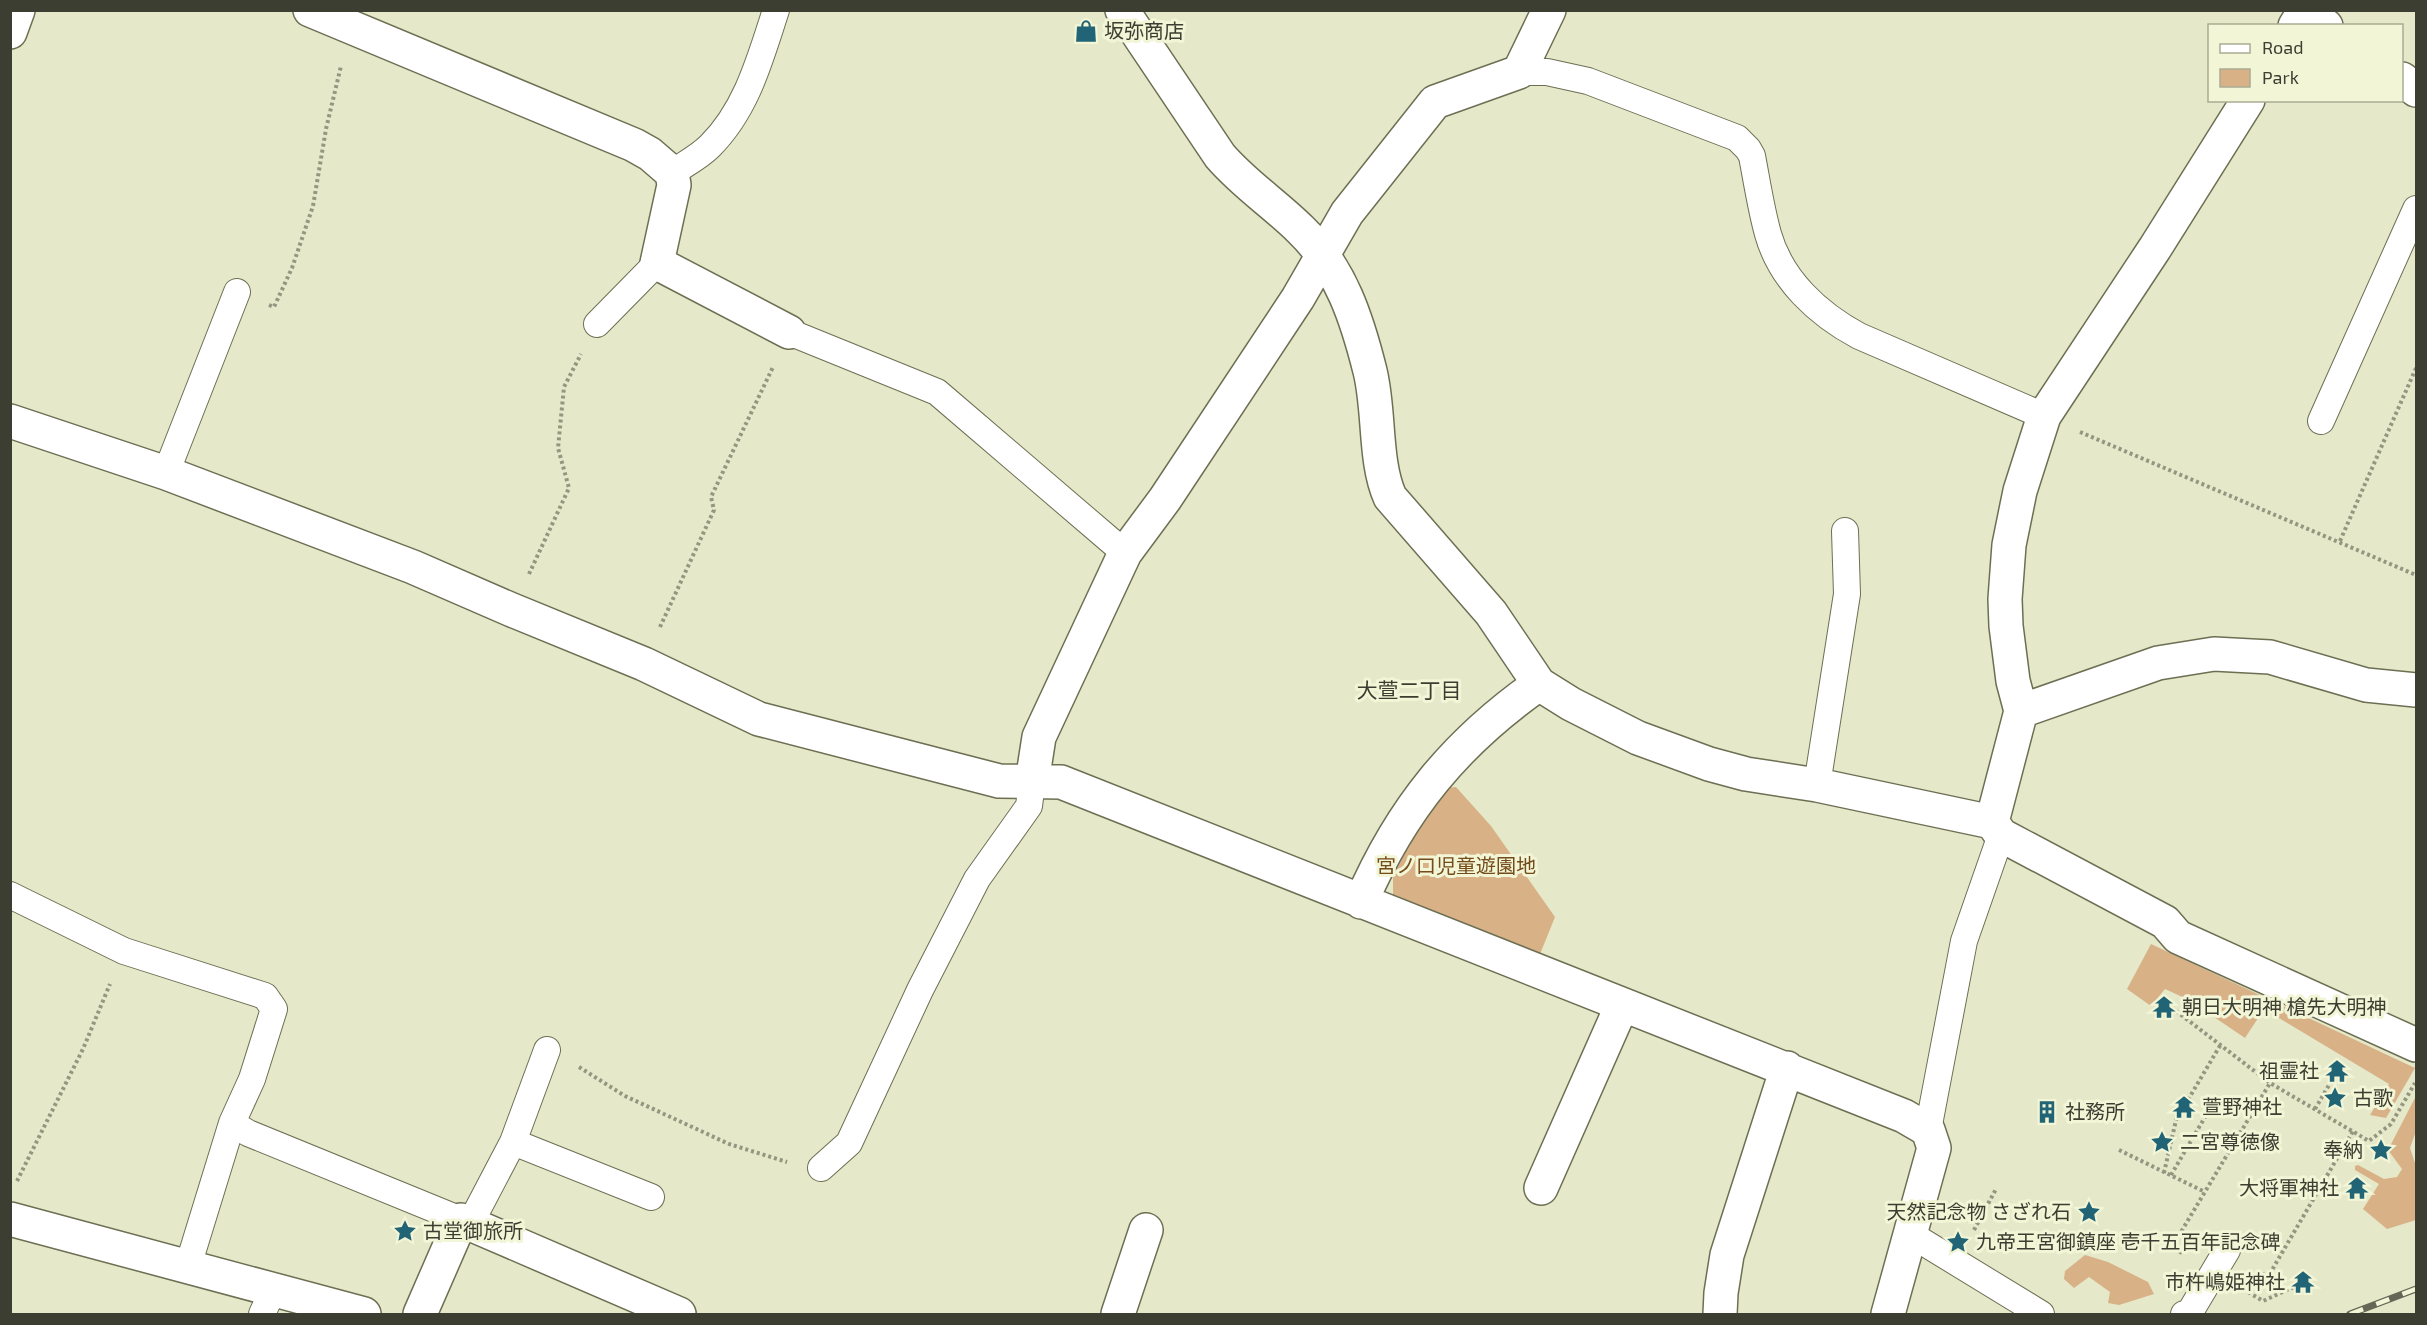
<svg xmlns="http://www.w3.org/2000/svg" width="2427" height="1325" viewBox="0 0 2427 1325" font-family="'Exo 2','Noto Sans JP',sans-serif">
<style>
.green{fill:#d8b187}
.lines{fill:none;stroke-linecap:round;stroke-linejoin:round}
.service-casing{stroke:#6d6f53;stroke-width:28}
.minor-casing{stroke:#6d6f53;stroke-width:36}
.path{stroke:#949680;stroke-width:4;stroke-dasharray:3 3;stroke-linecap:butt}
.service{stroke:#fff;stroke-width:26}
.minor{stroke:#fff;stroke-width:33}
.rail-casing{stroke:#656756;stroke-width:7}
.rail{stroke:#f2f5d6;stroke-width:4.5;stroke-dasharray:14;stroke-linecap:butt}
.labels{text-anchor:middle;stroke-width:6;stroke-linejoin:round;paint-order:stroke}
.poi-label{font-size:20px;fill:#3d3e32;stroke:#f2f5d6;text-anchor:start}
.park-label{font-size:20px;fill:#744c1b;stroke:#f2f5d6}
.neighbourhood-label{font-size:21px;fill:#3d3e32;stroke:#f2f5d6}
</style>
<rect width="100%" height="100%" fill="#e5e8c9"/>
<path class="green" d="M 1456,787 L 1491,826 L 1555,917 L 1538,959 L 1393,896 L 1393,866 L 1446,788 Z
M 2151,944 L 2415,1068 L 2386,1118 L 2370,1115 L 2389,1084 L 2264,1009 L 2245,1038 L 2189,1000 L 2165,989 L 2151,1006 L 2127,989 Z
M 2416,1096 L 2416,1131 L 2410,1148 L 2416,1166 L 2416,1220 L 2387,1229 L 2363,1209 L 2379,1184 L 2355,1170 L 2355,1166 L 2358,1165 L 2384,1179 L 2397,1177 L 2402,1169 L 2388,1150 Z
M 2085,1255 L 2108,1262 L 2148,1282 L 2154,1294 L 2119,1305 L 2108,1303 L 2110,1292 L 2089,1277 L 2074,1288 L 2064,1279 L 2065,1271 Z"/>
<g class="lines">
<g class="service-casing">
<path id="service" d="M 1519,72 L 1547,72 L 1588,81 L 1737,138 L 1748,149 L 1752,156 C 1757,182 1761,209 1768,234 C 1781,280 1818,314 1859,336 L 2044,416
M 672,173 C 685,164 699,157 710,146 C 747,109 760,59 776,10
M 597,324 L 657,263
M 789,332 L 937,392 L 1125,553
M 2321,421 L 2416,209
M 166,473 L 237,292
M 1817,785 L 1847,594 L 1845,531
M 10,895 L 124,951 L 265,996 L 274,1009 L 252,1079 L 232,1123 L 188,1266
M 232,1123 L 248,1133 L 461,1220
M 1928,1130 L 1964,941 L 2001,835
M 513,1142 L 651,1197
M 821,1168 L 849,1143 L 920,990 L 977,879 L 1029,806 L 1032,782
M 470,1224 L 513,1142 L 547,1050
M 1910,1234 L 2041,1314
M 262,1314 L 273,1290
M 2184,1314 L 2190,1312 L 2227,1250"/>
</g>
<g class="minor-casing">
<path id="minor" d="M 310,10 L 634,145 L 650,154 L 672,173 L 674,185 L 657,263 L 789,332
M 1122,10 L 1220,156 C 1245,185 1275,204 1301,230 C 1341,269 1357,319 1370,371 C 1380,411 1374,461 1390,497 L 1491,613 L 1539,684 L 1571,704 L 1638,738 L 1709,764 L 1746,774 L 1817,785 L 1992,822 L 2001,835 L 2165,922 L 2178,937 L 2416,1045
M 2295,26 L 2305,10 L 2326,26
M 10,32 L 18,10
M 2402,79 L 2416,90
M 10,421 L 166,473 L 413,567 L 512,610 L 644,664 L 759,719 L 999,781 L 1061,782 L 1904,1116 L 1928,1130 L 1934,1148 L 1888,1314
M 2021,711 L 2158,663 L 2214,654 L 2270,657 L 2366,685 L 2416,690
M 1032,782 L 1039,737 L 1125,553 L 1165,499 L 1298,298 L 1347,213 L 1435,102 L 1519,72 L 1549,10
M 1992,822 L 2021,711 L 2013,681 L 2006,626 L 2005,599 L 2009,545 L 2020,491 L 2044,416 L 2155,248 L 2248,100
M 1361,902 C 1401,809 1456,742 1539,684
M 1541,1188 L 1622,1005
M 10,1219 L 364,1314
M 420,1314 L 461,1220 L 679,1314
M 1118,1314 L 1146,1230
M 1720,1314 L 1721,1293 L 1727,1255 L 1787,1068"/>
</g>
<path class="path" d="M 269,305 L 274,307 L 292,268 L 313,206 L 326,129 L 341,66
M 2080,432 L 2416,575
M 2340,541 L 2416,368
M 529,574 L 569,488 L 558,448 L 564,387 L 581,354
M 660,627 L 714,510 L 711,497 L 773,367
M 2176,1011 L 2270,1083 L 2369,1141 L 2391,1124 L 2415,1083
M 579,1067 L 625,1096 L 729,1144 L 787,1162
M 2315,1109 L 2332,1080
M 2119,1150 L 2205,1192
M 2164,1173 L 2176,1120 L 2221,1044
M 2171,1175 L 2218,1095
M 17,1181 L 83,1049 L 110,984
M 1974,1230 L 1996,1189
M 2182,1253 L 2172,1247 L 2270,1083
M 2252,1281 L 2272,1270 L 2353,1131
M 2243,1289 L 2263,1301 L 2296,1286"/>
<use href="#service" class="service"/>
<use href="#minor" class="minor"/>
<g class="rail-casing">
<path id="rail" d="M 2350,1314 L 2416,1289"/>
</g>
<use href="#rail" class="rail"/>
</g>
<defs>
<g id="shop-bare" transform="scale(1.8)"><path d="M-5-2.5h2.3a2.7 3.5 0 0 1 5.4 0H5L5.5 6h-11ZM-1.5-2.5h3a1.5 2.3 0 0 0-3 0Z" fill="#216476" stroke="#f2f5d6" stroke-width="2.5" paint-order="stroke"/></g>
<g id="temple-bare" transform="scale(1.8)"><path d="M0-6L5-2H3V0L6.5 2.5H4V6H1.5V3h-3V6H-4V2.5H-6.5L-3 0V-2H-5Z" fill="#216476" stroke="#f2f5d6" stroke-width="2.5" paint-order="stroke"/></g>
<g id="sight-bare" transform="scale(1.8)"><path d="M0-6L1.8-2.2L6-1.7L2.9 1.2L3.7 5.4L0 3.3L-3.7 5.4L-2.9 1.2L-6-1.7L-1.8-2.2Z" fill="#216476" stroke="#f2f5d6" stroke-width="2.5" paint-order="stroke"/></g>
<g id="building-bare" transform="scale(1.8)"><path d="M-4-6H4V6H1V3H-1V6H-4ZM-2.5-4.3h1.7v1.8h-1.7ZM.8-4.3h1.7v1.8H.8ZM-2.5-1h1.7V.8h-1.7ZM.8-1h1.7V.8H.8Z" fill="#216476" stroke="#f2f5d6" stroke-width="2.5" paint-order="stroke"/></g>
</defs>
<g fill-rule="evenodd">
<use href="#shop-bare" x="1086" y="31"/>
<use href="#temple-bare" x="2164" y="1007"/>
<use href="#temple-bare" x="2337" y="1071"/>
<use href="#sight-bare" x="2335" y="1098"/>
<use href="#temple-bare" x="2184" y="1107"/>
<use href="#building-bare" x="2047" y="1112"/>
<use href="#sight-bare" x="2162" y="1142"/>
<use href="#sight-bare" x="2381" y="1150"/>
<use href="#temple-bare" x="2357" y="1188"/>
<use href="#sight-bare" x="2089" y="1212"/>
<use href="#sight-bare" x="405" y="1231"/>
<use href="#sight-bare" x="1958" y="1242"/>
<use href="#temple-bare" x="2303" y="1282"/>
</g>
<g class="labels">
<g class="poi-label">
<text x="1104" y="38">坂弥商店</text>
<text x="2182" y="1014">朝日大明神 槍先大明神</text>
<text x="2319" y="1078" text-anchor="end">祖霊社</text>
<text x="2353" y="1105">古歌</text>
<text x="2202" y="1114">萱野神社</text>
<text x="2065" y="1119">社務所</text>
<text x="2180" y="1149">二宮尊徳像</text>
<text x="2363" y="1157" text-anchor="end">奉納</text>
<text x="2339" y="1195" text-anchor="end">大将軍神社</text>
<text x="2071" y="1219" text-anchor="end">天然記念物 さざれ石</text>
<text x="423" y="1238">古堂御旅所</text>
<text x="1976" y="1249">九帝王宮御鎮座 壱千五百年記念碑</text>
<text x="2285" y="1289" text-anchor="end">市杵嶋姫神社</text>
</g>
<g class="park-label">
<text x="1456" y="873">宮ノ口児童遊園地</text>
</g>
<g class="neighbourhood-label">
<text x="1409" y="698">大萱二丁目</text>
</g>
</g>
<rect width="2427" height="1325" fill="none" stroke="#3d3e32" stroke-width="24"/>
<rect x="2208" y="24" width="195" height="78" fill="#f2f5d6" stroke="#aaac94" stroke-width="1.5"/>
<rect x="2220" y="44" width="30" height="9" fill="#ffffff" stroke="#aaac94" stroke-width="1.5"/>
<text x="2262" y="54" font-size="18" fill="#3d3e32">Road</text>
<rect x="2220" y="69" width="30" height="18" fill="#d8b187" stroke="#aaac94" stroke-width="1.5"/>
<text x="2262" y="84" font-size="18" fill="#3d3e32">Park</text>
</svg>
